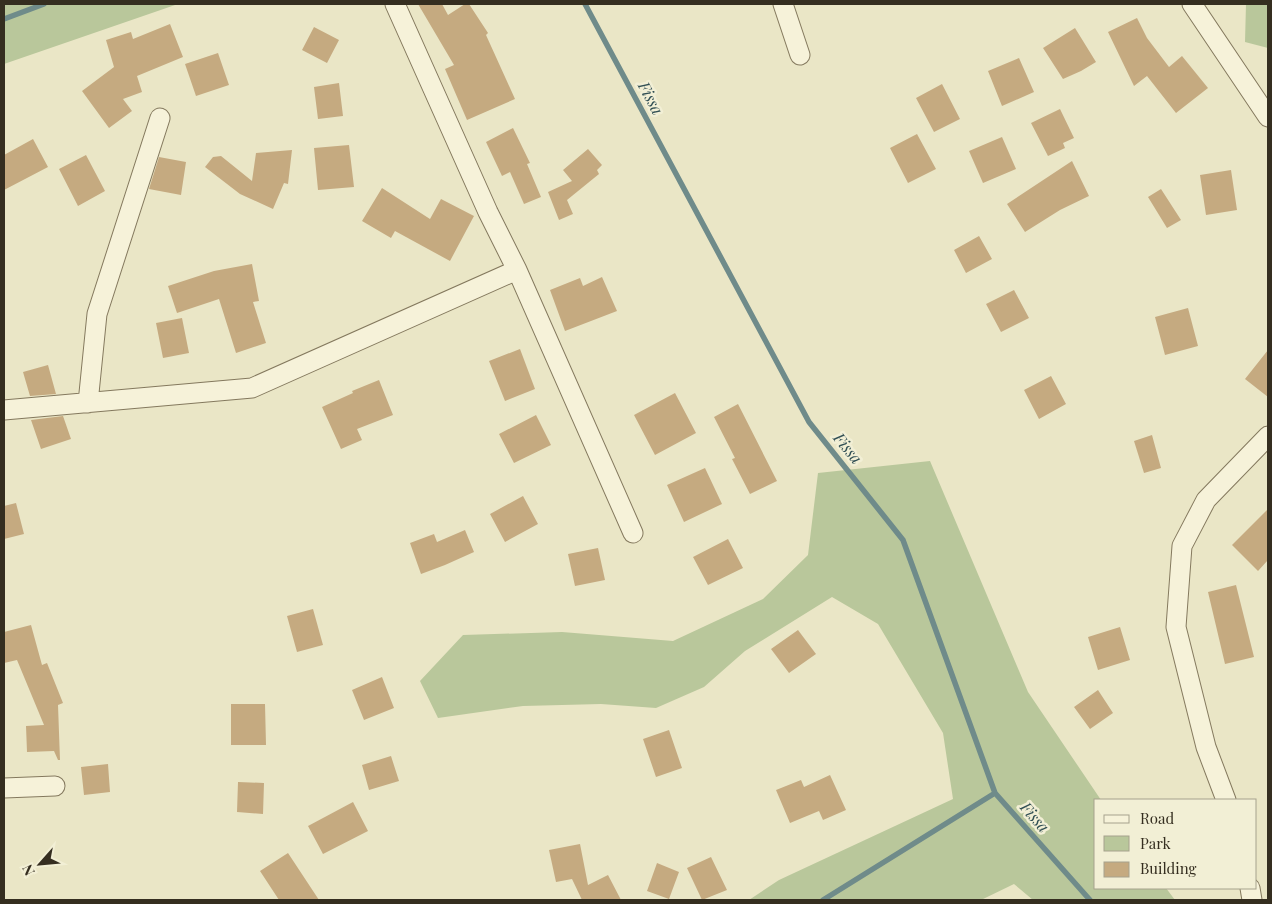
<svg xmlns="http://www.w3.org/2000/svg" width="1272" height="904" viewBox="0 0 1272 904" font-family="'Playfair Display',serif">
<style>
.green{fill:#b9c79b}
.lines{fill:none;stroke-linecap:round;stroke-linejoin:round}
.stream{stroke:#6f8b8a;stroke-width:5.5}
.building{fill:#c5aa80}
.minor-casing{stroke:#84795e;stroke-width:21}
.minor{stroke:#f6f2d9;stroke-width:19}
.labels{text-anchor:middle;stroke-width:5;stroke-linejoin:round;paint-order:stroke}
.water-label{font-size:16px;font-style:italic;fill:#314f54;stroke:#f2efd5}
</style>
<rect width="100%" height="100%" fill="#eae6c6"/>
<path class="green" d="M 4,4 L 178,4 L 4,64 Z
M 1246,4 L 1268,4 L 1268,48 L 1245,42 Z
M 930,461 L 1028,692 L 1101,800 L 1096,800 L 1096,888 L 1166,888 L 1175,900 L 1033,900 L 1014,884 L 981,900 L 749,900 L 779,880 L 953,799 L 943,733 L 878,624 L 832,597 L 745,651 L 704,687 L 656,708 L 601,704 L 523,706 L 438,718 L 420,681 L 463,635 L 562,632 L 673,641 L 763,599 L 808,555 L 818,473 Z"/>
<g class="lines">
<path class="stream" d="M 585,4 L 809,422 L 903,540 L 995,793 L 1090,900
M 4,19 L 44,4
M 823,900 L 995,793"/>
</g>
<path class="building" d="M 418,4 L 442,4 L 448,15 L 465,4 L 469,4 L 488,33 L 486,35 L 515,99 L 467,120 L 445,69 L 454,65 Z
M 1137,18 L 1147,38 L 1169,67 L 1182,56 L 1208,88 L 1176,113 L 1147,76 L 1134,86 L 1108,32 Z
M 170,24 L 183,57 L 137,76 L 142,92 L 123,99 L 132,111 L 109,128 L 82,91 L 114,67 L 106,40 L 131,32 L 133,39 Z
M 314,27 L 339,40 L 327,63 L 302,50 Z
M 1075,28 L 1096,62 L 1081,71 L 1063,79 L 1043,48 Z
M 218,53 L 229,85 L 196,96 L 185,64 Z
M 1019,58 L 1034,92 L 1002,106 L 988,71 Z
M 339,83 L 343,116 L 318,119 L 314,87 Z
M 942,84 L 960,119 L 934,132 L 916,98 Z
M 1060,109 L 1074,138 L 1063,143 L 1065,148 L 1048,156 L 1031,123 Z
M 513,128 L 530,163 L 527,164 L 541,197 L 524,204 L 510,172 L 502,176 L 486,142 Z
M 917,134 L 936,169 L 908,183 L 890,148 Z
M 1002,137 L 1016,169 L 983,183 L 969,151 Z
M 33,139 L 48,167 L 4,190 L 4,155 Z
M 349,145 L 354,187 L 318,190 L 314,148 Z
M 588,149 L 602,165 L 597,170 L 599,174 L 567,200 L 573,214 L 559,220 L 548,192 L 572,181 L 563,170 Z
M 292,150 L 288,184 L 284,183 L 273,209 L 240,194 L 205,167 L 213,157 L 221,156 L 252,181 L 256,153 Z
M 86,155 L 105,191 L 78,206 L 59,169 Z
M 159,157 L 186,162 L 181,195 L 149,189 Z
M 1072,161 L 1089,196 L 1060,210 L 1025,232 L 1007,204 Z
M 1231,170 L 1237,210 L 1206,215 L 1200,175 Z
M 382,188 L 430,219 L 441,199 L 474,216 L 450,261 L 395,231 L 391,238 L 362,221 Z
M 1161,189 L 1181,220 L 1167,228 L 1148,197 Z
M 979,236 L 992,259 L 966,273 L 954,250 Z
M 252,264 L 259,301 L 253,302 L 266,343 L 236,353 L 219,299 L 177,313 L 168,286 L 214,271 Z
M 602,277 L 617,311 L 565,331 L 550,290 L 580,278 L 583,286 Z
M 1014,290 L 1029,318 L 1001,332 L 986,304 Z
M 1188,308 L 1198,346 L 1165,355 L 1155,317 Z
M 182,318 L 189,353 L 163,358 L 156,323 Z
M 520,349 L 535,389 L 505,401 L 489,361 Z
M 1268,350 L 1268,397 L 1245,379 Z
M 48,365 L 56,394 L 30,396 L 23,372 Z
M 1051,376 L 1066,404 L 1039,419 L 1024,390 Z
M 379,380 L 393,415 L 357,429 L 362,440 L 341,449 L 322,407 L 353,393 L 352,391 Z
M 675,393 L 696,433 L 655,455 L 634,415 Z
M 738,404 L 777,481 L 750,494 L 732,459 L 735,458 L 714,417 Z
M 536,415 L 551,445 L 514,463 L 499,434 Z
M 63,416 L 71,439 L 41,449 L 31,420 Z
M 1152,435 L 1161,468 L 1144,473 L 1134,441 Z
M 705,468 L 722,504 L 684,522 L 667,485 Z
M 523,496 L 538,524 L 505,542 L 490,514 Z
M 16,503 L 24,534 L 4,539 L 4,506 Z
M 1268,509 L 1268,560 L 1258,571 L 1232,545 Z
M 465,530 L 474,552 L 445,565 L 421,574 L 410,543 L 434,534 L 437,542 Z
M 728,539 L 743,568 L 708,585 L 693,557 Z
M 598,548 L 605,580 L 575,586 L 568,554 Z
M 1236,585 L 1254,657 L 1225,664 L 1208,592 Z
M 313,609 L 323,645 L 297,652 L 287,616 Z
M 31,625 L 42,665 L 47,663 L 63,703 L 58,705 L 60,760 L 58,760 L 54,751 L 27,752 L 26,726 L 44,725 L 17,660 L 4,663 L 4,632 Z
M 1120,627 L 1130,660 L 1098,670 L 1088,637 Z
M 798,630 L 816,654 L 789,673 L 771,649 Z
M 382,677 L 394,708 L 364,720 L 352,690 Z
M 1098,690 L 1113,713 L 1090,729 L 1074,707 Z
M 231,704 L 265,704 L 266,745 L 231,745 Z
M 669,730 L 682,768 L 656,777 L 643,739 Z
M 391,756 L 399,781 L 369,790 L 362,765 Z
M 108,764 L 110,792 L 84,795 L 81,767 Z
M 830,775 L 846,810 L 823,820 L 819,811 L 790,823 L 776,790 L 801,780 L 804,787 Z
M 238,782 L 264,783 L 263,814 L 237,812 Z
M 353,802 L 368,831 L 323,854 L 308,826 Z
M 580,844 L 588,885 L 608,875 L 621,900 L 582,900 L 572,879 L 556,882 L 549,850 Z
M 288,853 L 319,900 L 279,900 L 260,871 Z
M 711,857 L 727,890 L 702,900 L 687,868 Z
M 657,863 L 679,872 L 669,899 L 647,891 Z"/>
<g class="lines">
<g class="minor-casing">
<path id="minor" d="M 395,4 L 488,212 L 517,270 L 633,533
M 783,4 L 800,55
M 1192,4 L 1268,117
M 88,403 L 97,314 L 160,118
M 4,410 L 252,388 L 517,270
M 4,788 L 55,786
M 1226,800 L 1206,747 L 1176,627 L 1182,546 L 1206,500 L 1268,436
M 1250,888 L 1252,900"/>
</g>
<use href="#minor" class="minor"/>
</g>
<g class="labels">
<g class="water-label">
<text transform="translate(651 98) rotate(62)" y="6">Fissa</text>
<text transform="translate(848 448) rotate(51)" y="6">Fissa</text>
<text transform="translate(1035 817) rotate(49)" y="6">Fissa</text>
</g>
</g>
<rect width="1272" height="904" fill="none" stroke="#352e20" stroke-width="10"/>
<rect x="1094" y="799" width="162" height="90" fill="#f2efd5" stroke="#a6a28d"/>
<rect x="1104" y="815" width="25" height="8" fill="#f6f2d9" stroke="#a6a28d"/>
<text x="1140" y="824" font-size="15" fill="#352e20">Road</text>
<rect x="1104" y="836" width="25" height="15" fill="#b9c79b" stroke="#a6a28d"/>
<text x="1140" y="849" font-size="15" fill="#352e20">Park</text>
<rect x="1104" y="862" width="25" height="15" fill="#c5aa80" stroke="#a6a28d"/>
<text x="1140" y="874" font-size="15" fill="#352e20">Building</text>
<g transform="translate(40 864) rotate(243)" stroke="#f2efd5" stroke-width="4" paint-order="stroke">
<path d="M0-4L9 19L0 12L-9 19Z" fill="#352e20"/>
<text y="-8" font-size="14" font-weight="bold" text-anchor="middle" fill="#352e20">N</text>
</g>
</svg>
